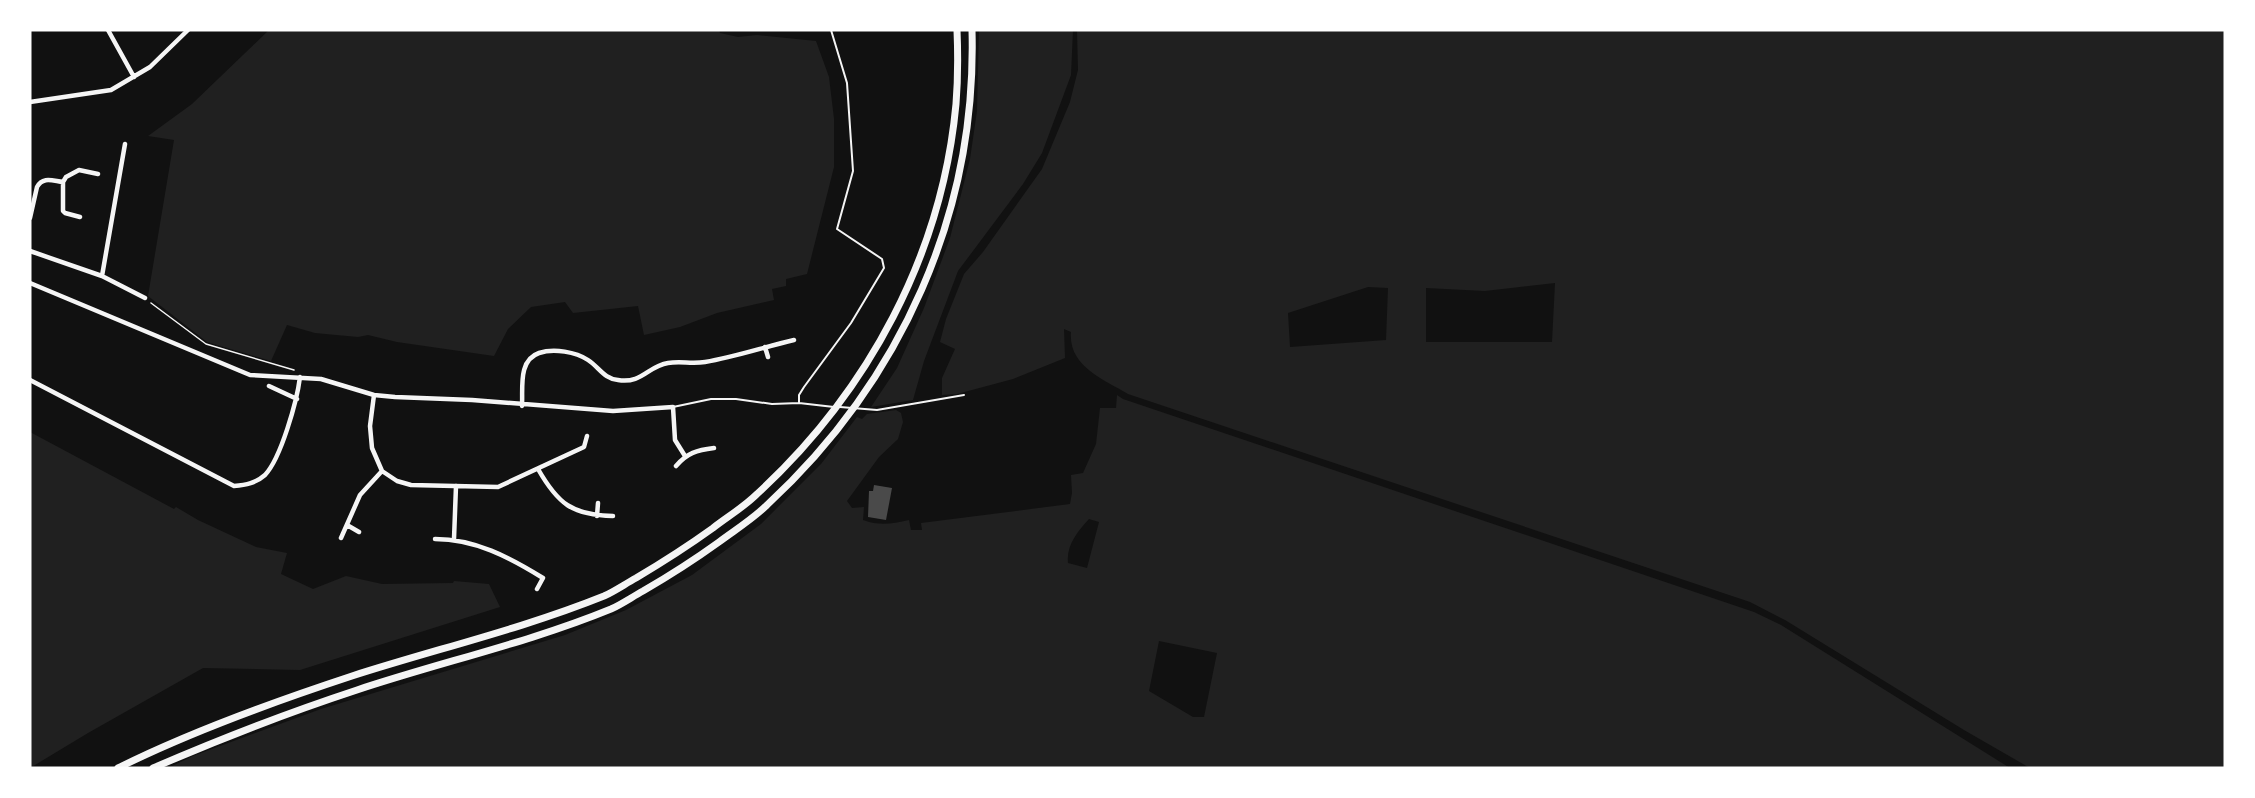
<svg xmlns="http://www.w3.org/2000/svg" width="2255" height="798" viewBox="0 0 2255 798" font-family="'DejaVu Sans',sans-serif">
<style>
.green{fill:#202020;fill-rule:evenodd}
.building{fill:#4a4a4a}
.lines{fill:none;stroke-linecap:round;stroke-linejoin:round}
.path{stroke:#f5f5f5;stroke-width:1.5}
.service{stroke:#f5f5f5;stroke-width:2}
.minor{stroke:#f5f5f5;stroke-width:4.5}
.primary{stroke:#f5f5f5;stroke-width:7}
</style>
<rect width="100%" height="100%" fill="#111"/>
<path class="green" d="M 269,30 L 719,30 L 720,33 L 738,37 L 757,35 L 816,41 L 829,77 L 834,119 L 834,167 L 807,274 L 786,279 L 786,286 L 772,289 L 774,300 L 717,313 L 680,327 L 644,335 L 638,306 L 573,313 L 565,302 L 531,307 L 508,329 L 494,356 L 397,342 L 368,335 L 358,337 L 315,333 L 287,325 L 271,361 L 207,342 L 148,296 L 174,140 L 148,136 L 192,104 Z
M 979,30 L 1073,30 L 1071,75 L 1042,153 L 1023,184 L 958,271 L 924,361 L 913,400 L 871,407 L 897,368 L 924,308 L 950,238 L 970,159 L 977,111 Z
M 1077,30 L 2225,30 L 2225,768 L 2030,768 L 1964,730 L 1785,620 L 1750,602 L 1128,394 C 1103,379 1068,366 1071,332 L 1064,329 L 1065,358 L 1013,379 L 957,394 L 942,395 L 942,378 L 955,349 L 940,342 L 946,319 L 964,274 L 983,252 L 1042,169 L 1070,102 L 1078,70 ZM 1555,283 L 1552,342 L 1426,342 L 1426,288 L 1485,291 ZM 1368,287 L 1388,288 L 1386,340 L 1290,347 L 1288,313 Z
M 1117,395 L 1123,399 L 1754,612 L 1781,625 L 2010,768 L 168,768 L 193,756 L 321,709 L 565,635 L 626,610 L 692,575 L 761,524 L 821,464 L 857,417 L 862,419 L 867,414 L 896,410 L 901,413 L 903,422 L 898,439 L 879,457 L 847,501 L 852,508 L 864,507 L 863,520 C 879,526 892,524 909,520 L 911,530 L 922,530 L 921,523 L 1070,504 L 1072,493 L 1071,475 L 1083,473 L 1096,444 L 1100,408 L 1116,408 ZM 1089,519 L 1099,522 L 1087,568 L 1068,563 C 1066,545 1078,531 1089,519 ZM 1159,641 L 1217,653 L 1204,717 L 1193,717 L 1149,691 Z
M 30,432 L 174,509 L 176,507 L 198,520 L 256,547 L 287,553 L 281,574 L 313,589 L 346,576 L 382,584 L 453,583 L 454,581 L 489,584 L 500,607 L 300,670 L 203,668 L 88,733 L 30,768 Z"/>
<path class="building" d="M 874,485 L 892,488 L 886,520 L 868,517 L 869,491 L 873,491 Z"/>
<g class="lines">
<path class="path" d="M 151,303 L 206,344 L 294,370"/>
<path class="service" d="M 730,30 L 752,30
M 799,403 L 799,395 L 804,387 L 851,323 L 884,268 L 882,259 L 837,229 L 853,171 L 847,83 L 831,30
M 673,407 L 711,399 L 736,399 L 772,404 L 799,403 L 834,407
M 840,407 L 877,410 L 964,395"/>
<path class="minor" d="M 108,30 L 134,77
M 30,102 L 111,90 L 150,67 L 188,30
M 63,182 L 66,177 L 79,170 L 98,174
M 30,218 L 37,187 C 43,176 53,181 63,182 L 63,211 L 65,213 L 80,217
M 30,251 L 102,276 L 145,298
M 102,276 L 125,144
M 30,283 L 250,375 L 321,379 L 374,395 L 395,397 L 472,400 L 613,411 L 673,407 L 675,440 L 685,456
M 765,347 L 768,357
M 30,380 L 234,486 C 246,485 256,483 265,475 C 281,458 297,401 300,377
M 269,386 L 297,399
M 374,395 L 370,426 L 372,448 L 382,471 L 397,481 L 411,485 L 498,487 L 584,447 L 587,436
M 522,406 C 523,388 518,360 539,353 C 554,348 576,352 588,360 C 599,367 604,379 618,380 C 642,384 648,366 668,363 C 680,361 692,364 705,362 C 735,357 764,347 794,340
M 676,466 C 687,453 697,450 714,448
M 538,469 C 558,504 572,515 613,516
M 597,516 L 598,503
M 347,525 L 359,532
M 341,538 L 360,495 L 382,471
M 435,539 C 475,539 509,557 543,578 L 537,589
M 454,539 L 456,486"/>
<path class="primary" d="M 118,768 C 192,731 273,702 352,676 C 436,649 522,629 604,596 C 615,591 625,584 636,578 C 663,562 688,546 713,528 C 727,517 744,507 757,494 C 868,392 942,255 956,104 C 958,79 958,54 957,30
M 153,768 C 220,739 287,713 357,690 C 441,662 528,643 611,609 C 622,604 632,597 643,591 C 669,576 694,560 719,542 C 735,530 753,519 767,505 C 901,381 977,213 972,30"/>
</g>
<rect width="2255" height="798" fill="none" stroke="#ffffff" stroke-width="63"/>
</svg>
